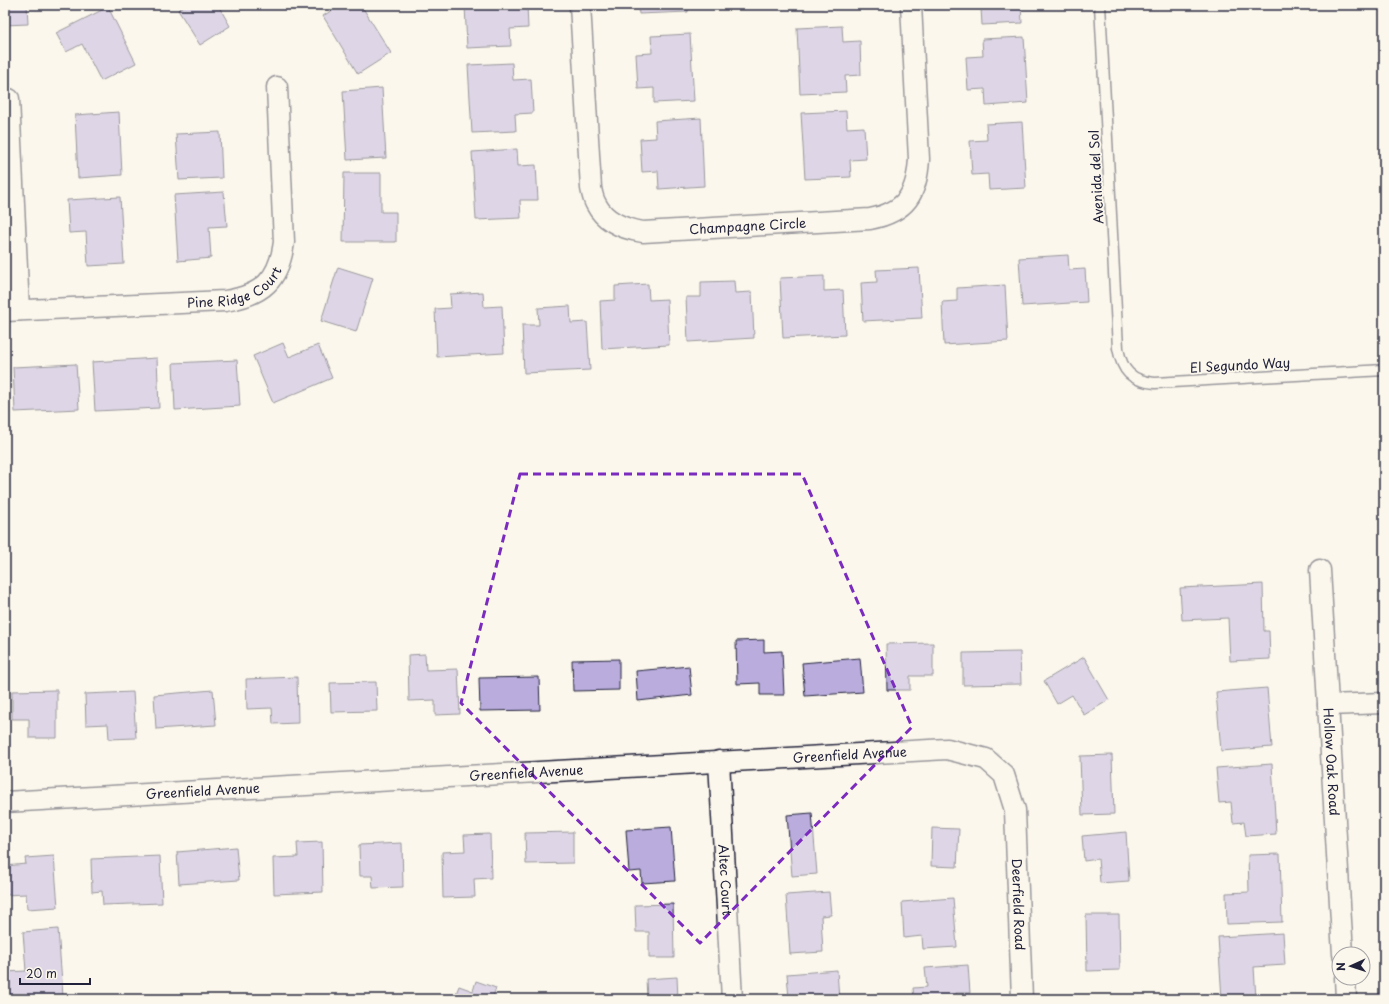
<svg xmlns="http://www.w3.org/2000/svg" width="1389" height="1004" viewBox="0 0 1389 1004" font-family="'Playpen Sans',sans-serif">
<style>
.building{fill:#baaddd;stroke:#22223b}
.lines{fill:none;stroke-linecap:round;stroke-linejoin:round}
.service-casing{stroke:#22223b;stroke-width:13}
.minor-casing{stroke:#22223b;stroke-width:23}
.service{stroke:#fbf7ec;stroke-width:10}
.minor{stroke:#fbf7ec;stroke-width:20}
.marked{fill:none;stroke:#7b2cbf;stroke-width:3;stroke-dasharray:8 5;stroke-linejoin:round}
.labels{text-anchor:middle;stroke-width:3.5;stroke-linejoin:round;paint-order:stroke}
.street-label{font-size:13px;fill:#22223b;stroke:#fbf7ec}
</style>
<rect width="100%" height="100%" fill="#fbf7ec"/>
<filter id="ink" filterUnits="userSpaceOnUse"><feTurbulence type="fractalNoise" baseFrequency=".025" numOctaves="2"/><feDisplacementMap in="SourceGraphic" scale="8" xChannelSelector="R" yChannelSelector="G"/><feConvolveMatrix kernelMatrix="1 2 1 2 8 2 1 2 1" color-interpolation-filters="sRGB"/></filter>
<g filter="url(#ink)">
<path class="building" d="M 5,5 L 27,5 L 28,24 L 5,25 Z
M 186,5 L 218,5 L 230,26 L 200,45 L 178,10 Z
M 242,5 L 311,5 L 311,6 L 242,9 Z
M 340,5 L 361,5 L 391,53 L 358,74 L 323,16 Z
M 465,5 L 527,5 L 528,28 L 510,29 L 511,46 L 467,48 Z
M 638,5 L 688,5 L 688,12 L 639,14 Z
M 964,5 L 1021,5 L 1022,23 L 982,25 L 981,8 L 964,9 Z
M 108,7 L 136,63 L 101,81 L 82,44 L 66,52 L 56,33 Z
M 842,26 L 843,42 L 860,41 L 861,75 L 845,76 L 846,92 L 800,94 L 797,28 Z
M 690,34 L 694,101 L 654,103 L 654,88 L 638,89 L 636,54 L 652,53 L 651,36 Z
M 1024,37 L 1028,103 L 986,106 L 985,89 L 968,90 L 966,57 L 983,56 L 982,39 Z
M 512,63 L 513,80 L 531,79 L 533,113 L 515,114 L 516,131 L 472,133 L 468,65 Z
M 382,88 L 386,158 L 347,160 L 343,91 Z
M 846,111 L 847,128 L 864,127 L 866,159 L 850,160 L 851,177 L 805,179 L 801,113 Z
M 119,112 L 122,175 L 78,178 L 75,115 Z
M 701,118 L 704,186 L 659,189 L 658,171 L 642,172 L 640,139 L 656,138 L 655,121 Z
M 1022,122 L 1026,188 L 989,190 L 988,174 L 972,175 L 970,141 L 987,140 L 986,124 Z
M 220,132 L 222,178 L 179,180 L 176,134 Z
M 517,149 L 518,166 L 536,165 L 538,200 L 520,200 L 521,218 L 476,220 L 472,152 Z
M 344,173 L 381,173 L 381,212 L 396,212 L 396,242 L 343,242 Z
M 224,192 L 227,226 L 209,227 L 211,258 L 178,261 L 174,195 Z
M 120,197 L 124,264 L 88,266 L 86,232 L 69,233 L 67,200 Z
M 1068,255 L 1069,270 L 1085,269 L 1087,302 L 1022,306 L 1019,258 Z
M 338,267 L 373,278 L 356,332 L 321,321 Z
M 919,268 L 922,318 L 863,321 L 861,283 L 877,282 L 876,270 Z
M 824,276 L 824,291 L 843,290 L 845,335 L 783,338 L 780,278 Z
M 734,281 L 735,293 L 752,292 L 754,338 L 688,342 L 686,297 L 701,297 L 701,282 Z
M 648,284 L 649,300 L 667,299 L 669,345 L 602,349 L 600,301 L 615,300 L 615,286 Z
M 1005,285 L 1008,341 L 944,345 L 942,302 L 957,301 L 957,288 Z
M 483,292 L 484,307 L 502,306 L 504,353 L 437,357 L 435,309 L 451,308 L 450,294 Z
M 570,306 L 571,323 L 587,322 L 590,370 L 524,373 L 522,325 L 539,325 L 538,308 Z
M 283,343 L 289,357 L 318,345 L 332,378 L 273,403 L 253,356 Z
M 157,358 L 159,408 L 95,411 L 92,362 Z
M 237,360 L 240,406 L 175,410 L 173,363 Z
M 76,364 L 79,409 L 15,412 L 13,367 Z
M 1263,584 L 1264,631 L 1269,631 L 1270,659 L 1230,661 L 1228,618 L 1182,620 L 1180,588 Z
M 1381,613 L 1384,613 L 1384,654 L 1383,654 Z
M 764,640 L 764,652 L 782,651 L 784,695 L 760,695 L 760,683 L 737,684 L 736,641 Z
M 933,643 L 933,676 L 910,676 L 910,690 L 887,690 L 886,644 Z
M 1020,652 L 1021,684 L 963,685 L 963,653 Z
M 425,654 L 426,670 L 458,669 L 460,714 L 435,715 L 435,700 L 409,701 L 408,655 Z
M 1084,657 L 1109,700 L 1084,715 L 1072,695 L 1057,704 L 1044,681 Z
M 860,658 L 863,692 L 805,696 L 802,663 Z
M 619,659 L 619,690 L 573,691 L 572,660 Z
M 689,666 L 692,695 L 638,701 L 636,671 Z
M 297,677 L 298,723 L 273,724 L 272,708 L 247,709 L 246,679 Z
M 539,677 L 540,710 L 480,711 L 479,678 Z
M 376,682 L 377,711 L 331,712 L 330,683 Z
M 1267,688 L 1272,747 L 1221,751 L 1216,692 Z
M 57,690 L 57,738 L 29,738 L 29,719 L 12,719 L 12,691 Z
M 213,690 L 216,725 L 156,729 L 154,695 Z
M 133,692 L 136,738 L 109,739 L 108,724 L 86,725 L 85,694 Z
M 1112,755 L 1114,814 L 1082,815 L 1080,756 Z
M 1272,764 L 1276,834 L 1246,836 L 1244,822 L 1233,823 L 1231,802 L 1219,803 L 1216,768 Z
M 1379,770 L 1384,770 L 1384,834 L 1382,834 Z
M 812,813 L 817,874 L 792,876 L 787,815 Z
M 671,827 L 675,881 L 642,883 L 641,871 L 629,872 L 626,830 Z
M 932,828 L 959,829 L 957,867 L 931,866 Z
M 573,832 L 573,863 L 526,864 L 525,833 Z
M 1126,832 L 1129,881 L 1100,883 L 1098,859 L 1084,861 L 1082,836 Z
M 490,834 L 491,878 L 474,879 L 475,897 L 443,898 L 442,852 L 465,851 L 464,835 Z
M 322,842 L 323,892 L 274,894 L 273,858 L 298,857 L 297,843 Z
M 402,843 L 403,887 L 373,888 L 372,876 L 360,876 L 359,845 Z
M 236,847 L 239,880 L 179,884 L 177,852 Z
M 1280,854 L 1282,922 L 1227,924 L 1226,893 L 1249,892 L 1248,855 Z
M 54,856 L 58,907 L 27,909 L 26,894 L 5,895 L 5,866 L 26,864 L 25,858 Z
M 160,856 L 162,903 L 103,905 L 102,891 L 92,892 L 91,859 Z
M 829,892 L 831,915 L 821,916 L 823,952 L 790,954 L 786,895 Z
M 953,898 L 957,947 L 923,949 L 922,936 L 904,938 L 902,902 Z
M 673,904 L 674,958 L 649,958 L 649,932 L 636,932 L 635,905 Z
M 1086,915 L 1119,915 L 1120,970 L 1087,971 Z
M 58,929 L 63,996 L 6,999 L 5,972 L 26,971 L 23,932 Z
M 1283,933 L 1285,965 L 1254,967 L 1256,999 L 1222,999 L 1218,937 Z
M 968,965 L 970,993 L 956,993 L 957,999 L 914,999 L 913,988 L 927,987 L 925,968 Z
M 837,970 L 839,999 L 789,999 L 787,974 Z
M 677,977 L 678,999 L 647,999 L 646,979 Z
M 476,981 L 496,988 L 492,999 L 454,999 L 459,986 L 473,991 Z"/>
<g class="lines">
<g class="service-casing">
<path id="service" d="M 1100,5 L 1118,348 C 1122,371 1131,381 1155,383 L 1384,370"/>
</g>
<g class="minor-casing">
<g id="minor">
<path id="s1" d="M 580,5 L 591,188 C 592,193 593,199 596,204 C 605,222 624,229 643,232 L 870,219 C 906,212 917,194 919,159 L 911,5"/>
<path d="M 9,99 L 19,310"/>
<path id="s2" d="M 5,311 L 225,301 C 263,295 279,280 284,242 L 277,87"/>
<path id="s3" d="M 1320,570 L 1343,954"/>
<path d="M 1328,705 L 1384,703"/>
<path id="s4" d="M 719,761 L 732,999"/>
<path id="s5" d="M 5,802 L 947,749 L 986,759 L 1004,775 L 1015,810 L 1022,999"/>
<path d="M 1345,978 L 1346,999"/>
</g>
</g>
<use href="#service" class="service"/>
<use href="#minor" class="minor"/>
</g>
</g>
<path d="M0 0H1389V1004H0ZM 520,474 L 802,474 L 912,727 L 700,943 L 461,703 Z" fill="#fbf7ec" fill-opacity=".55" fill-rule="evenodd"/>
<path class="marked" d="M 520,474 L 802,474 L 912,727 L 700,943 L 461,703 Z"/>
<g class="labels">
<g class="street-label">
<text transform="translate(1096 177) rotate(-93)" y="5">Avenida del Sol</text>
<text dy="5" stroke="none"><textPath href="#s1" startOffset="362">Champagne Circle</textPath></text>
<text dy="5" stroke="none"><textPath href="#s2" startOffset="234">Pine Ridge Court</textPath></text>
<text transform="translate(1240 365) rotate(-3)" y="5">El Segundo Way</text>
<text dy="5" stroke="none"><textPath href="#s5" startOffset="846">Greenfield Avenue</textPath></text>
<text dy="5" stroke="none"><textPath href="#s3" startOffset="192">Hollow Oak Road</textPath></text>
<text dy="5" stroke="none"><textPath href="#s5" startOffset="522">Greenfield Avenue</textPath></text>
<text dy="5" stroke="none"><textPath href="#s5" startOffset="198">Greenfield Avenue</textPath></text>
<text dy="5" stroke="none"><textPath href="#s4" startOffset="119">Altec Court</textPath></text>
<text dy="5" stroke="none"><textPath href="#s5" startOffset="1139">Deerfield Road</textPath></text>
</g>
</g>
<rect width="1389" height="1004" fill="none" stroke="#fbf7ec" stroke-width="20"/>
<rect x="10" y="10" width="1369" height="984" fill="none" stroke="#22223b" stroke-width="1.5" filter="url(#ink)"/>
<g transform="translate(1351 966) rotate(267)"><circle r="19" fill="#fbf7ec" stroke="#a4a2a5"/>
<path d="M0-3L7 15L0 10L-7 15Z" fill="#22223b"/>
<text y="-6" font-size="11" font-weight="bold" text-anchor="middle" fill="#22223b">N</text>
</g>
<path d="M20 978v6h70v-6" fill="none" stroke="#22223b" stroke-width="2"/>
<text x="26" y="978" font-size="12" fill="#22223b" stroke="#fbf7ec" stroke-width="3" paint-order="stroke">20 m</text>
</svg>
